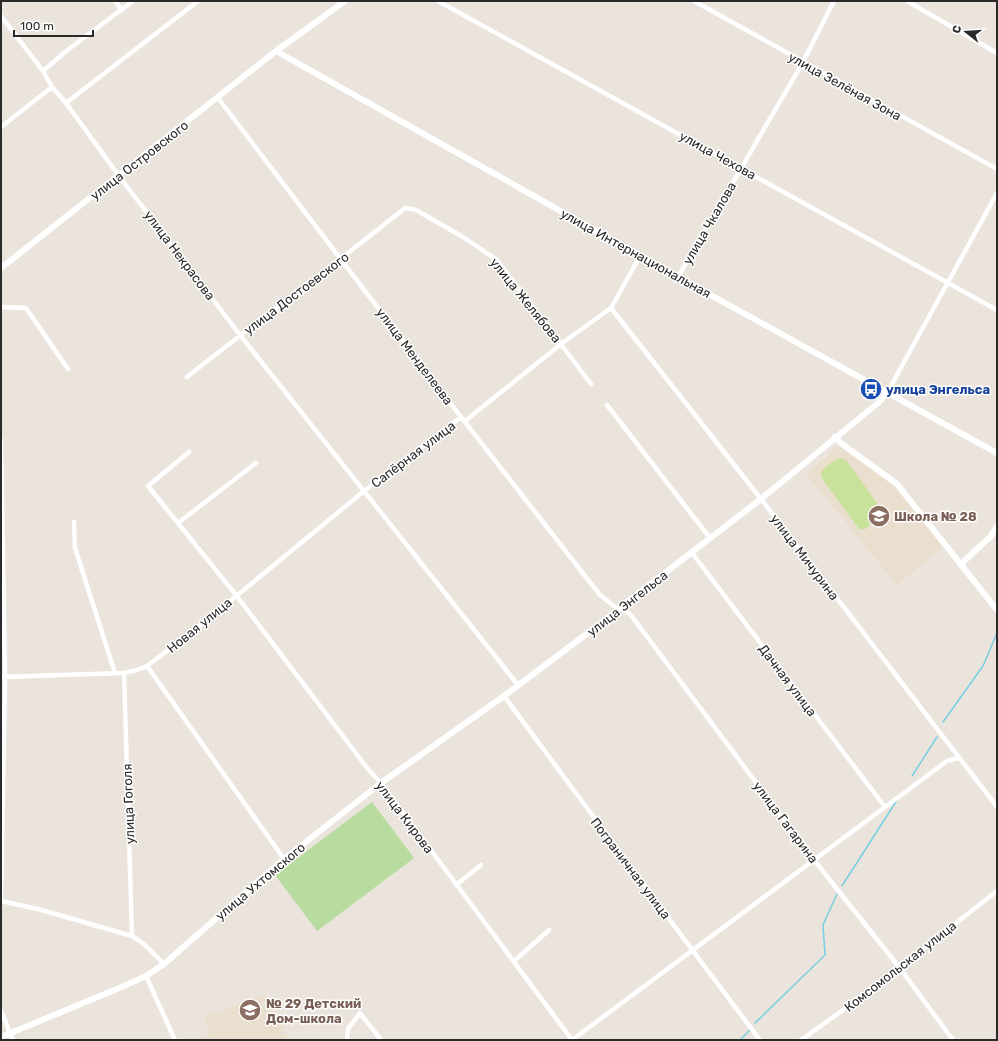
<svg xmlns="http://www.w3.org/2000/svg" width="998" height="1041" viewBox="0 0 998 1041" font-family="Rubik,sans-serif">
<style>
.education{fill:#eadfce}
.green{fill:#b8dc9f}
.pitch{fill:#c9e29b}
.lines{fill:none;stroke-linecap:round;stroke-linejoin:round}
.stream{stroke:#7acee2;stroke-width:1.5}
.street{stroke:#fff;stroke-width:4.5}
.secondary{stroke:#fff;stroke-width:6}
.labels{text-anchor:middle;stroke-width:3;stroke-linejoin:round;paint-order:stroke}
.street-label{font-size:13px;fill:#2a2a2a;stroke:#fff}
.transit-label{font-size:13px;font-weight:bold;fill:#164399;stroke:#fff;text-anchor:start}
.education-label{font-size:13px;font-weight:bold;fill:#785e54;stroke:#fff;text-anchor:start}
</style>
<rect width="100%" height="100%" fill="#eae4dd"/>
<path class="education" d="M 839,445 L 892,484 L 943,547 L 897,585 L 806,474 Z
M 266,994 L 289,1040 L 198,1040 L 210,1034 L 204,1017 Z"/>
<path class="green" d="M 372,802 L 414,858 L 317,931 L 275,875 Z"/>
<path class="pitch" d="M 841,458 L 846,460 L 882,510 L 880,514 L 866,529 L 859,529 L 823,480 L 821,473 C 825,466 833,460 841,458 Z"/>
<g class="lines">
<path class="stream" d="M 943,722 L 983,666 L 997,633
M 912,776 L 937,737
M 842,886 L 897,800
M 755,1023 L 825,955 L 823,925 L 837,894
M 740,1040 L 750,1030"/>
<path class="street" d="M 115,1 L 122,10
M 438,1 L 997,310
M 694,1 L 997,169
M 907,1 L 997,53
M 1,16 L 43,71 L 52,87 L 66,103 L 119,176 L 240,335 L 518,685
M 43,71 L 65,52 L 133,1
M 218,98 L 461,417 L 600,595 L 618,609 L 622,608 L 630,614 L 814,860 L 899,967 L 953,1040
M 66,103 L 198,1
M 1,127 L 52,87
M 678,277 L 803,62 L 834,1
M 1,307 L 26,308 L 68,369
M 611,308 L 761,499 L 997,807
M 187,377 C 259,320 333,266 405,208 L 416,210 L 463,237 L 497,260 L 591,384
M 887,393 L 997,193
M 607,405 L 710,538
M 465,421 L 561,344 L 611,308 L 640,256
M 1,440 L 5,677 L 1,899
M 189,452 L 148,486 L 236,595 L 368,769 L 381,783 L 572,1040
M 74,522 L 75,548 L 115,673
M 178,523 L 256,463
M 692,553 L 885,807
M 147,666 L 284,859
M 124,673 L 132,936
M 1,677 L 124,673 L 137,670 L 147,666 L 206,621 L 364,491 L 461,417
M 504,696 L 693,951 L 760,1040
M 456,885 L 481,865
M 1,901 L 38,909 L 132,936 L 144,944 L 164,964
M 514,961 L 549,930
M 146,976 L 175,1040
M 1,1011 L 13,1040
M 347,1040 L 348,1029 L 360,1013 L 381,1040
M 572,1040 L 947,761 L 958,758
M 801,1040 L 864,995 L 997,891"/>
<path class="secondary" d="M 276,51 L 678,277 L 997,453
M 1,268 L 276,51 L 345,1
M 835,437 L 842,444 L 897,484 L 997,610
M 961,564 L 991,536 L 997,526
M 1,1037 L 124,986 L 146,976 L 164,964 L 284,859 L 381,783 L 504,696 L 613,614 L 618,609 L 761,499 L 878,403 L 887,393"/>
</g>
<defs>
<g id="bus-disc" transform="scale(1.15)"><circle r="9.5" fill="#1a4fb4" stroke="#fff"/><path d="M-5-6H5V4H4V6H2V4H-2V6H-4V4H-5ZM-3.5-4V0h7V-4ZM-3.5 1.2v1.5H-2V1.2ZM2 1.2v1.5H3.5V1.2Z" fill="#fff"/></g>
<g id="school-disc" transform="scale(1.15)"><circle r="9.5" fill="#8d6e63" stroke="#fff"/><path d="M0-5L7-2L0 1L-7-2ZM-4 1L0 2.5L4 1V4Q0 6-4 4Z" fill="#fff"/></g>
</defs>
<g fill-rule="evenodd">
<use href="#bus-disc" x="871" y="389"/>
<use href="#school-disc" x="879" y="516"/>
<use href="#school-disc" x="250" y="1010"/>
</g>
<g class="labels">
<g class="street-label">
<text transform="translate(845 86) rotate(29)" y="5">улица Зелёная Зона</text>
<text transform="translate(718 155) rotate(29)" y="5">улица Чехова</text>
<text transform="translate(139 160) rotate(-38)" y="5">улица Островского</text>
<text transform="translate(709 223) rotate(-60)" y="5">улица Чкалова</text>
<text transform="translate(636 253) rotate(29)" y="5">улица Интернациональная</text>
<text transform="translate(180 255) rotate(53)" y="5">улица Некрасова</text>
<text transform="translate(296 293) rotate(-37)" y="5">улица Достоевского</text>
<text transform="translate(526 300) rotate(51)" y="5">улица Желябова</text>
<text transform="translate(415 356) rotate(53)" y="5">улица Менделеева</text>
<text transform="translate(413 454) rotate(-37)" y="5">Сапёрная улица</text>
<text transform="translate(805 557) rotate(53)" y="5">улица Мичурина</text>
<text transform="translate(627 603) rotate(-38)" y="5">улица Энгельса</text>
<text transform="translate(199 625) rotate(-39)" y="5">Новая улица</text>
<text transform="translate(788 680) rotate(53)" y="5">Дачная улица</text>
<text transform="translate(128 804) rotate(-92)" y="5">улица Гоголя</text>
<text transform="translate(405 817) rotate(53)" y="5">улица Кирова</text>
<text transform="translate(786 822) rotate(53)" y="5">улица Гагарина</text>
<text transform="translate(631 868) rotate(53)" y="5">Пограничная улица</text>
<text transform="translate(260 881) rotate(-40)" y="5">улица Ухтомского</text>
<text transform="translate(900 966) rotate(-38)" y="5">Комсомольская улица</text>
</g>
<g class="transit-label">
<text x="886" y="394">улица Энгельса</text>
</g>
<g class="education-label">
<text x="894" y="521">Школа № 28</text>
<text x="266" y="1008">№ 29 Детский<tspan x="266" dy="15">Дом-школа</tspan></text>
</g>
</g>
<rect width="998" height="1041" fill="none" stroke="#2a2a2a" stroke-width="4"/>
<g transform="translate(966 32) rotate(287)" stroke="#ffffff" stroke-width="3" paint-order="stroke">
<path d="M0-3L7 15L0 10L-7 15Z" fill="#2a2a2a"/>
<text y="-6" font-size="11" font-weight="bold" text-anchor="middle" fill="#2a2a2a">С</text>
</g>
<path d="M14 30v6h79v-6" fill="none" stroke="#2a2a2a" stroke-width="2"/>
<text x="20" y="30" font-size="12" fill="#2a2a2a" stroke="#ffffff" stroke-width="3" paint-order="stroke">100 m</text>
</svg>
